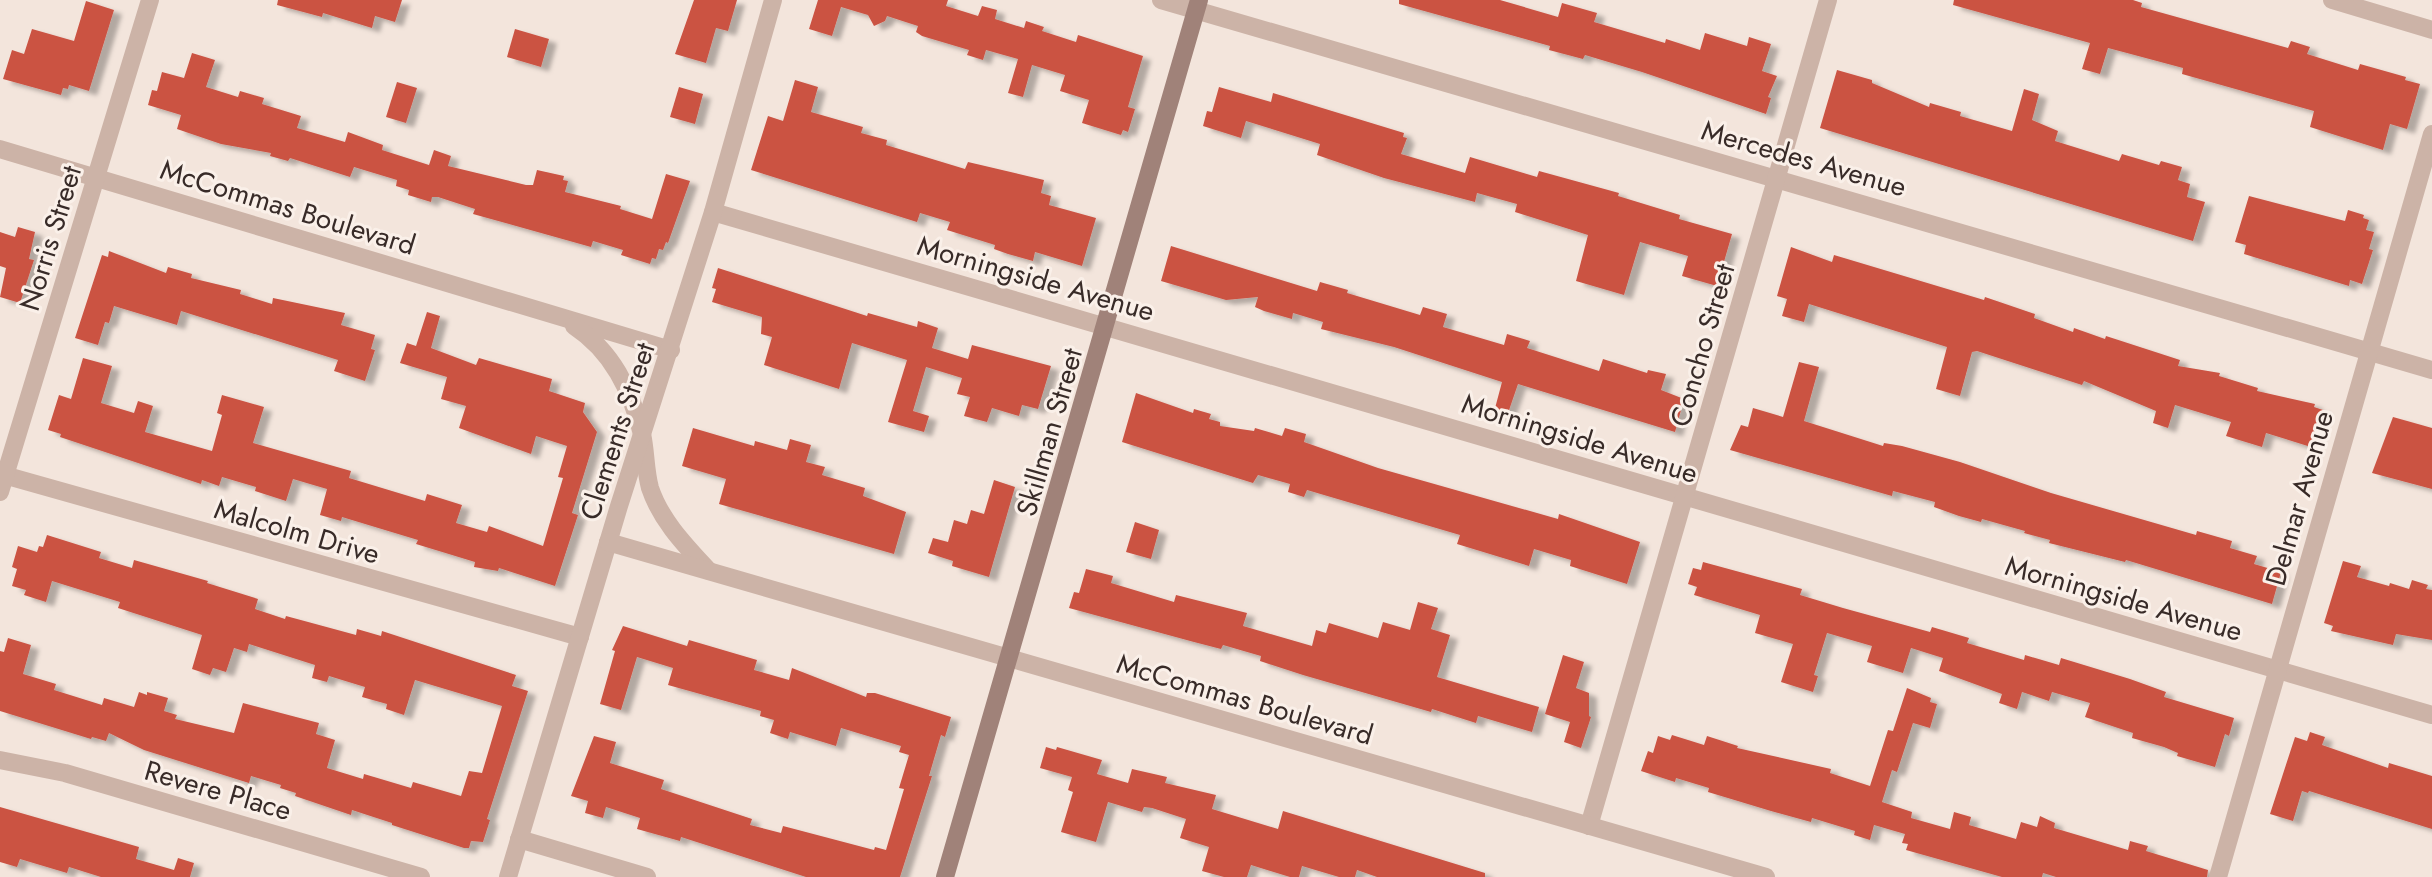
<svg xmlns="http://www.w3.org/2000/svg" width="2432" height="877" viewBox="0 0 2432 877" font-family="Jost,sans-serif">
  <defs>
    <filter id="shadow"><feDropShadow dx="8" dy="4.5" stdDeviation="2" flood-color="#0004"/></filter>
  </defs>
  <rect width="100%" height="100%" fill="#f3e5dc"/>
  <g fill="#cb5243" filter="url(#shadow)">
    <polygon points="278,0 402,0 395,22 375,16 372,28 323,13 322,17 277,5"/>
    <polygon points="694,0 737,0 728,31 716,28 706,63 675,54"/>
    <polygon points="818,0 948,0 946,6 978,16 982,6 997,10 995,19 1024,28 1026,21 1044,27 1042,31 1076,42 1078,35 1143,56 1128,107 1135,109 1128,132 1123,130 1121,135 1082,123 1089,100 1060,91 1065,75 1032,65 1023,97 1008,93 1018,59 986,50 983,60 967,55 969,50 922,36 916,32 918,26 887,16 885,21 874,26 868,15 841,7 832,36 809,29"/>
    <polygon points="1399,0 1500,0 1558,17 1562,3 1597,13 1594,22 1665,43 1666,39 1700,50 1705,33 1747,46 1749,37 1771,44 1762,71 1777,76 1768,97 1771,98 1766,114 1642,72 1585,55 1583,59 1549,50 1550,46 1399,4"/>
    <polygon points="1954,0 2133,0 2142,3 2141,7 2288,48 2291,41 2310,47 2307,54 2326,60 2358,70 2360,64 2406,77 2405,80 2420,84 2407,129 2390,124 2383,150 2310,127 2314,111 2182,74 2183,68 2127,53 2108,48 2100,74 2082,69 2090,43 1953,5"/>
    <polygon points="86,1 114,10 89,91 69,85 68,89 63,88 61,95 3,79 12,50 24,54 32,29 74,41"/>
    <polygon points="515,29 549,39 541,67 507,57"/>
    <polygon points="192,53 215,60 206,87 238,97 240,91 264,98 262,104 301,116 297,128 345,142 348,132 383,145 382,150 429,165 434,150 451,156 448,166 526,185 533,185 537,170 564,176 563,180 568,181 565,192 621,206 620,209 652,219 666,174 690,181 668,243 666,242 663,250 659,249 656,259 652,258 650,264 621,255 623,250 593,241 591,247 473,214 475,209 438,197 432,197 431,202 408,195 409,190 396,186 397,180 354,167 350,177 290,158 288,161 270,156 271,153 221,144 177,129 181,115 148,105 152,90 157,91 162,72 184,78"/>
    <polygon points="1837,70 1872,80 1872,83 1929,107 1930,103 1961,112 1960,116 2012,131 2024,89 2039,94 2032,120 2058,131 2055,141 2119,161 2122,154 2159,165 2161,161 2182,167 2178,180 2190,184 2187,197 2205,202 2193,241 1820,128"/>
    <polygon points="795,80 818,87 811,112 863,127 861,133 887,140 886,145 965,169 968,162 1044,180 1041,193 1051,196 1049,205 1096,218 1082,266 1035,252 1033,261 1008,254 994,249 995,245 947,230 950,222 920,213 917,222 751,170 768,116 783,121"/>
    <polygon points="397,82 417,88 406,123 386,117"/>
    <polygon points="679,87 703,94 695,124 670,117"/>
    <polygon points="1219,87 1271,102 1273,93 1404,133 1403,137 1407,138 1401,154 1465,173 1470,157 1537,177 1539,171 1619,193 1618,196 1680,215 1679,219 1732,234 1717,286 1682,276 1688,256 1640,242 1624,295 1576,281 1588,235 1515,212 1517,204 1477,193 1475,202 1384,178 1317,155 1320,144 1246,121 1241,138 1203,126 1207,111 1212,112"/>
    <polygon points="2249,196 2345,221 2348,210 2364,215 2363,218 2369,220 2366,230 2374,232 2369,249 2373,250 2362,284 2350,280 2349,286 2244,254 2246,245 2235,242"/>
    <polygon points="18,227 35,232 29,259 34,260 20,303 0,297 6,268 0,266 0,232 15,237"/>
    <polygon points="1171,246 1317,291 1320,282 1348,290 1347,293 1420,315 1423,307 1447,314 1443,327 1504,345 1507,334 1530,341 1527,348 1599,371 1603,359 1647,373 1648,370 1666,374 1661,390 1684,399 1675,432 1518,384 1507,416 1494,412 1502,382 1394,347 1321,329 1323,322 1293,313 1292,319 1264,311 1255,307 1258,297 1226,300 1161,281"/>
    <polygon points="1791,247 1832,262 1834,255 1984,300 1985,297 2035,314 2034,318 2073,332 2074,328 2105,339 2106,336 2180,360 2178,366 2220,373 2219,376 2258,388 2257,391 2315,404 2314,407 2323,410 2311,447 2266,433 2262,447 2226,436 2231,422 2175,405 2168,428 2153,423 2156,411 2084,381 2082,385 1977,351 1972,352 1960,396 1936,389 1947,347 1809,304 1804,322 1782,316 1787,299 1777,296"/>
    <polygon points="109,251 166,273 168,267 192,274 191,278 241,290 240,294 272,304 273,298 345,313 341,325 375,335 371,349 375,350 365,381 334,371 338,360 181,311 177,325 114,306 109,323 105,322 98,345 75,338 102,255 108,257"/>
    <polygon points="718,268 867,316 868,313 917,327 918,321 938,328 932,348 968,359 972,345 1051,366 1038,409 1022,405 1019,416 992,408 987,422 964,416 970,397 957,394 962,378 926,367 913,411 929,416 924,432 888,422 907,360 852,343 839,389 764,365 772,337 761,334 762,317 712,302 716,289 712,288"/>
    <polygon points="427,312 440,316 431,348 476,365 479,358 552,379 549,391 585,403 583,412 597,432 572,513 578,515 555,586 499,568 498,571 474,567 475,562 416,544 418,540 342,517 341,521 320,515 327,489 293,479 286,501 255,491 256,487 222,477 219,486 202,480 201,484 60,437 61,434 48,430 59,395 71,399 83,358 112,366 101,403 134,413 138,401 153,406 145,432 212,451 222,415 217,413 222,395 264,407 253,443 351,471 349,478 425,501 427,494 462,505 456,523 487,532 489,526 543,546 563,478 558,477 567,446 536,436 531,454 459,428 466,406 441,399 447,377 400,363 407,343 416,346"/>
    <polygon points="1799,362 1819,367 1804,421 1883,446 1884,443 1902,446 1960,462 2051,493 2196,535 2197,531 2232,541 2230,548 2257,556 2254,564 2281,572 2272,604 2126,560 2125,562 2049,543 2050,540 2024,533 2025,531 1982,519 1981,522 1959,516 1934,507 1935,502 1893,491 1892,496 1730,450 1741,425 1748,427 1753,408 1783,417"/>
    <polygon points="1136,393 1193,413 1194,409 1211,414 1209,419 1220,422 1220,426 1254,431 1255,428 1282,436 1285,428 1306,434 1304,442 1378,468 1558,519 1559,514 1640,542 1627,584 1570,566 1571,560 1534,549 1529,566 1457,544 1460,535 1307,490 1304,497 1288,492 1290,484 1258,475 1253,483 1122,442"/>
    <polygon points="2393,417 2432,428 2432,489 2372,473"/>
    <polygon points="693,428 754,446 755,441 787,450 790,439 811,445 806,462 825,467 822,475 865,488 863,496 906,512 894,554 719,504 726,479 682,466"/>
    <polygon points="994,480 1015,487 989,577 952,566 953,561 928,553 933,538 948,542 954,520 967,524 971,510 984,514"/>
    <polygon points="1135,522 1159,530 1151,559 1126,552"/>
    <polygon points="47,535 101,552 99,558 132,568 134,560 208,581 207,583 258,599 255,609 285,619 286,616 356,635 357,629 381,636 382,631 516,675 512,686 528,691 487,819 490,820 483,842 471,841 469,848 464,848 392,825 392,823 352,810 351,815 295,796 296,793 280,788 281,785 251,776 249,783 144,750 109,733 106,741 92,737 91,739 0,711 0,651 4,652 8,638 31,645 23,674 56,684 54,690 102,705 104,698 134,707 139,692 147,695 147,692 168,698 164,711 177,715 175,719 234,733 243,703 296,717 319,723 316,734 335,740 327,768 363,779 364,774 411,788 413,782 461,796 469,771 482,773 502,706 415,680 404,715 386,709 387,704 362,697 365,687 329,676 327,682 312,678 315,665 249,644 247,652 234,648 226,672 213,668 210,675 192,669 202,635 118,608 120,602 52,581 46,602 24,595 26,590 12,586 17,569 12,567 18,546 37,552 39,546 43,547"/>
    <polygon points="2343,561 2361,566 2357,577 2389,586 2390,583 2409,589 2412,580 2428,585 2426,589 2432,590 2432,640 2396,634 2393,645 2331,631 2333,626 2324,623"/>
    <polygon points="1703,562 1802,589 1800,595 1843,608 1930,632 1932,627 1969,638 1967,643 2024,660 2025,655 2059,665 2061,658 2130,679 2166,692 2164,697 2234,718 2229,736 2225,734 2215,767 2177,756 2178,753 2164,747 2132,738 2133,733 2085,717 2090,703 2052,692 2049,701 2022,692 2017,709 1999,703 2002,694 1939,671 1943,658 1911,648 1903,673 1867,662 1872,646 1827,633 1814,675 1818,676 1813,692 1781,682 1793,644 1755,633 1760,615 1694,595 1697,587 1688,584 1693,568 1701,570"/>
    <polygon points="1086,569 1113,576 1111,583 1174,602 1176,595 1247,613 1243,626 1312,646 1316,630 1326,633 1329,623 1378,638 1383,622 1410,630 1418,602 1438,608 1431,629 1450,635 1437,677 1539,707 1532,732 1478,716 1476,723 1432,709 1431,712 1303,675 1260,661 1261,656 1223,645 1221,649 1194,642 1069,608 1074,592 1079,593"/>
    <polygon points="623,626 687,646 689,640 757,660 754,670 789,680 792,668 866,697 867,693 875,693 951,717 945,737 941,735 929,776 932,776 900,877 806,877 681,837 680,841 637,829 640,818 606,807 603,818 585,813 588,801 571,796 594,736 616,742 610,763 664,780 661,789 752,819 750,825 781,833 783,826 874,850 875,847 886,850 904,789 899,788 909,755 899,752 901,746 841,728 836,746 790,732 788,739 770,733 774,720 760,716 761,711 668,685 673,668 637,657 621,710 600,704 615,651 612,650"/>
    <polygon points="1563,655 1584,662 1576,688 1589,693 1589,716 1591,717 1581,748 1564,742 1570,722 1545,714"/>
    <polygon points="1907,688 1931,698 1930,702 1937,704 1930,728 1913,723 1897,772 1892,770 1882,802 1912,812 1911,818 1950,829 1954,812 1971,817 1969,825 2016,839 2021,822 2037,827 2040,816 2055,823 2054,828 2128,850 2130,841 2148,846 2146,851 2208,870 2207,877 2056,877 2043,873 2042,877 2002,877 1906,850 1908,844 1902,843 1905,834 1874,825 1870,840 1854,835 1855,831 1812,818 1811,822 1771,811 1708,792 1709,788 1676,778 1675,782 1641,771 1648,751 1653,753 1658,736 1670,740 1672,735 1704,745 1707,736 1738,746 1737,748 1831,769 1830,773 1870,786 1888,730 1893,731"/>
    <polygon points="2310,732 2325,737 2322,745 2388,768 2389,763 2432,776 2432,829 2309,791 2308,793 2302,791 2293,821 2270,814 2295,737 2307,741"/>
    <polygon points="1046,747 1056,750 1057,747 1102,760 1097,774 1128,783 1132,769 1167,777 1165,783 1216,795 1212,809 1278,829 1283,811 1485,873 1485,877 1377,877 1357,870 1355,877 1339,877 1302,866 1299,877 1290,877 1251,865 1247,877 1224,877 1202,871 1209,847 1180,838 1186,819 1152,808 1144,807 1142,812 1108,802 1096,842 1061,832 1073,792 1068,790 1072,777 1040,768"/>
    <polygon points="0,807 139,847 136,859 174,870 178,858 194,863 190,877 101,877 69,867 67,873 20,859 17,867 0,862"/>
  </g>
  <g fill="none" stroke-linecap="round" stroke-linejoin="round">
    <g stroke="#ccb3a7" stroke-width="18">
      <polyline points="1161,0 2432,370"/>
      <polyline points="2332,0 2432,30"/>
      <polyline points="0,149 671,350"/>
      <polyline points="713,212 2432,715"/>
      <path d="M574,326C612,351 631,390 642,434C646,451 645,470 650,488C661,521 686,546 709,571"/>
      <polyline points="0,474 580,637"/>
      <polyline points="0,492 150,0"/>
      <polyline points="0,760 65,773 421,877"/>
      <polyline points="1589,826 1828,0"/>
      <polyline points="519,839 647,877"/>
      <polyline points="508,877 619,506 713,212 773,0"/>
      <polyline points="2218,877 2432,134"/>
    </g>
    <polyline stroke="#ccb3a7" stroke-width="18" points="608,542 1766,877"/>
    <polyline stroke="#a08279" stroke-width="18" points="945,877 1199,0"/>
  </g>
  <g text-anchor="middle" stroke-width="6" stroke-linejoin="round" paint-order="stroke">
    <g font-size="28" fill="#382b28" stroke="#faf0e9">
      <text transform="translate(1804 158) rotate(16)" y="10">Mercedes Avenue</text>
      <text transform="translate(288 207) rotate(17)" y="10">McCommas Boulevard</text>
      <text transform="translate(50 238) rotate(-73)" y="10">Norris Street</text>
      <text transform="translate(1036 278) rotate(16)" y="10">Morningside Avenue</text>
      <text transform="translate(1702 345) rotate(-74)" y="10">Concho Street</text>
      <text transform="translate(617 431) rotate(-72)" y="10">Clements Street</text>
      <text transform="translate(1049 432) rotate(-74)" y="10">Skillman Street</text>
      <text transform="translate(1580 438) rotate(17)" y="10">Morningside Avenue</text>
      <text transform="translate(2299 498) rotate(-74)" y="10">Delmar Avenue</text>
      <text transform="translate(297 531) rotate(16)" y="10">Malcolm Drive</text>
      <text transform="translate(2124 598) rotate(16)" y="10">Morningside Avenue</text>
      <text transform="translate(1245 699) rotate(16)" y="10">McCommas Boulevard</text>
      <text transform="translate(218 790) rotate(16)" y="10">Revere Place</text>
    </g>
  </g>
</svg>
